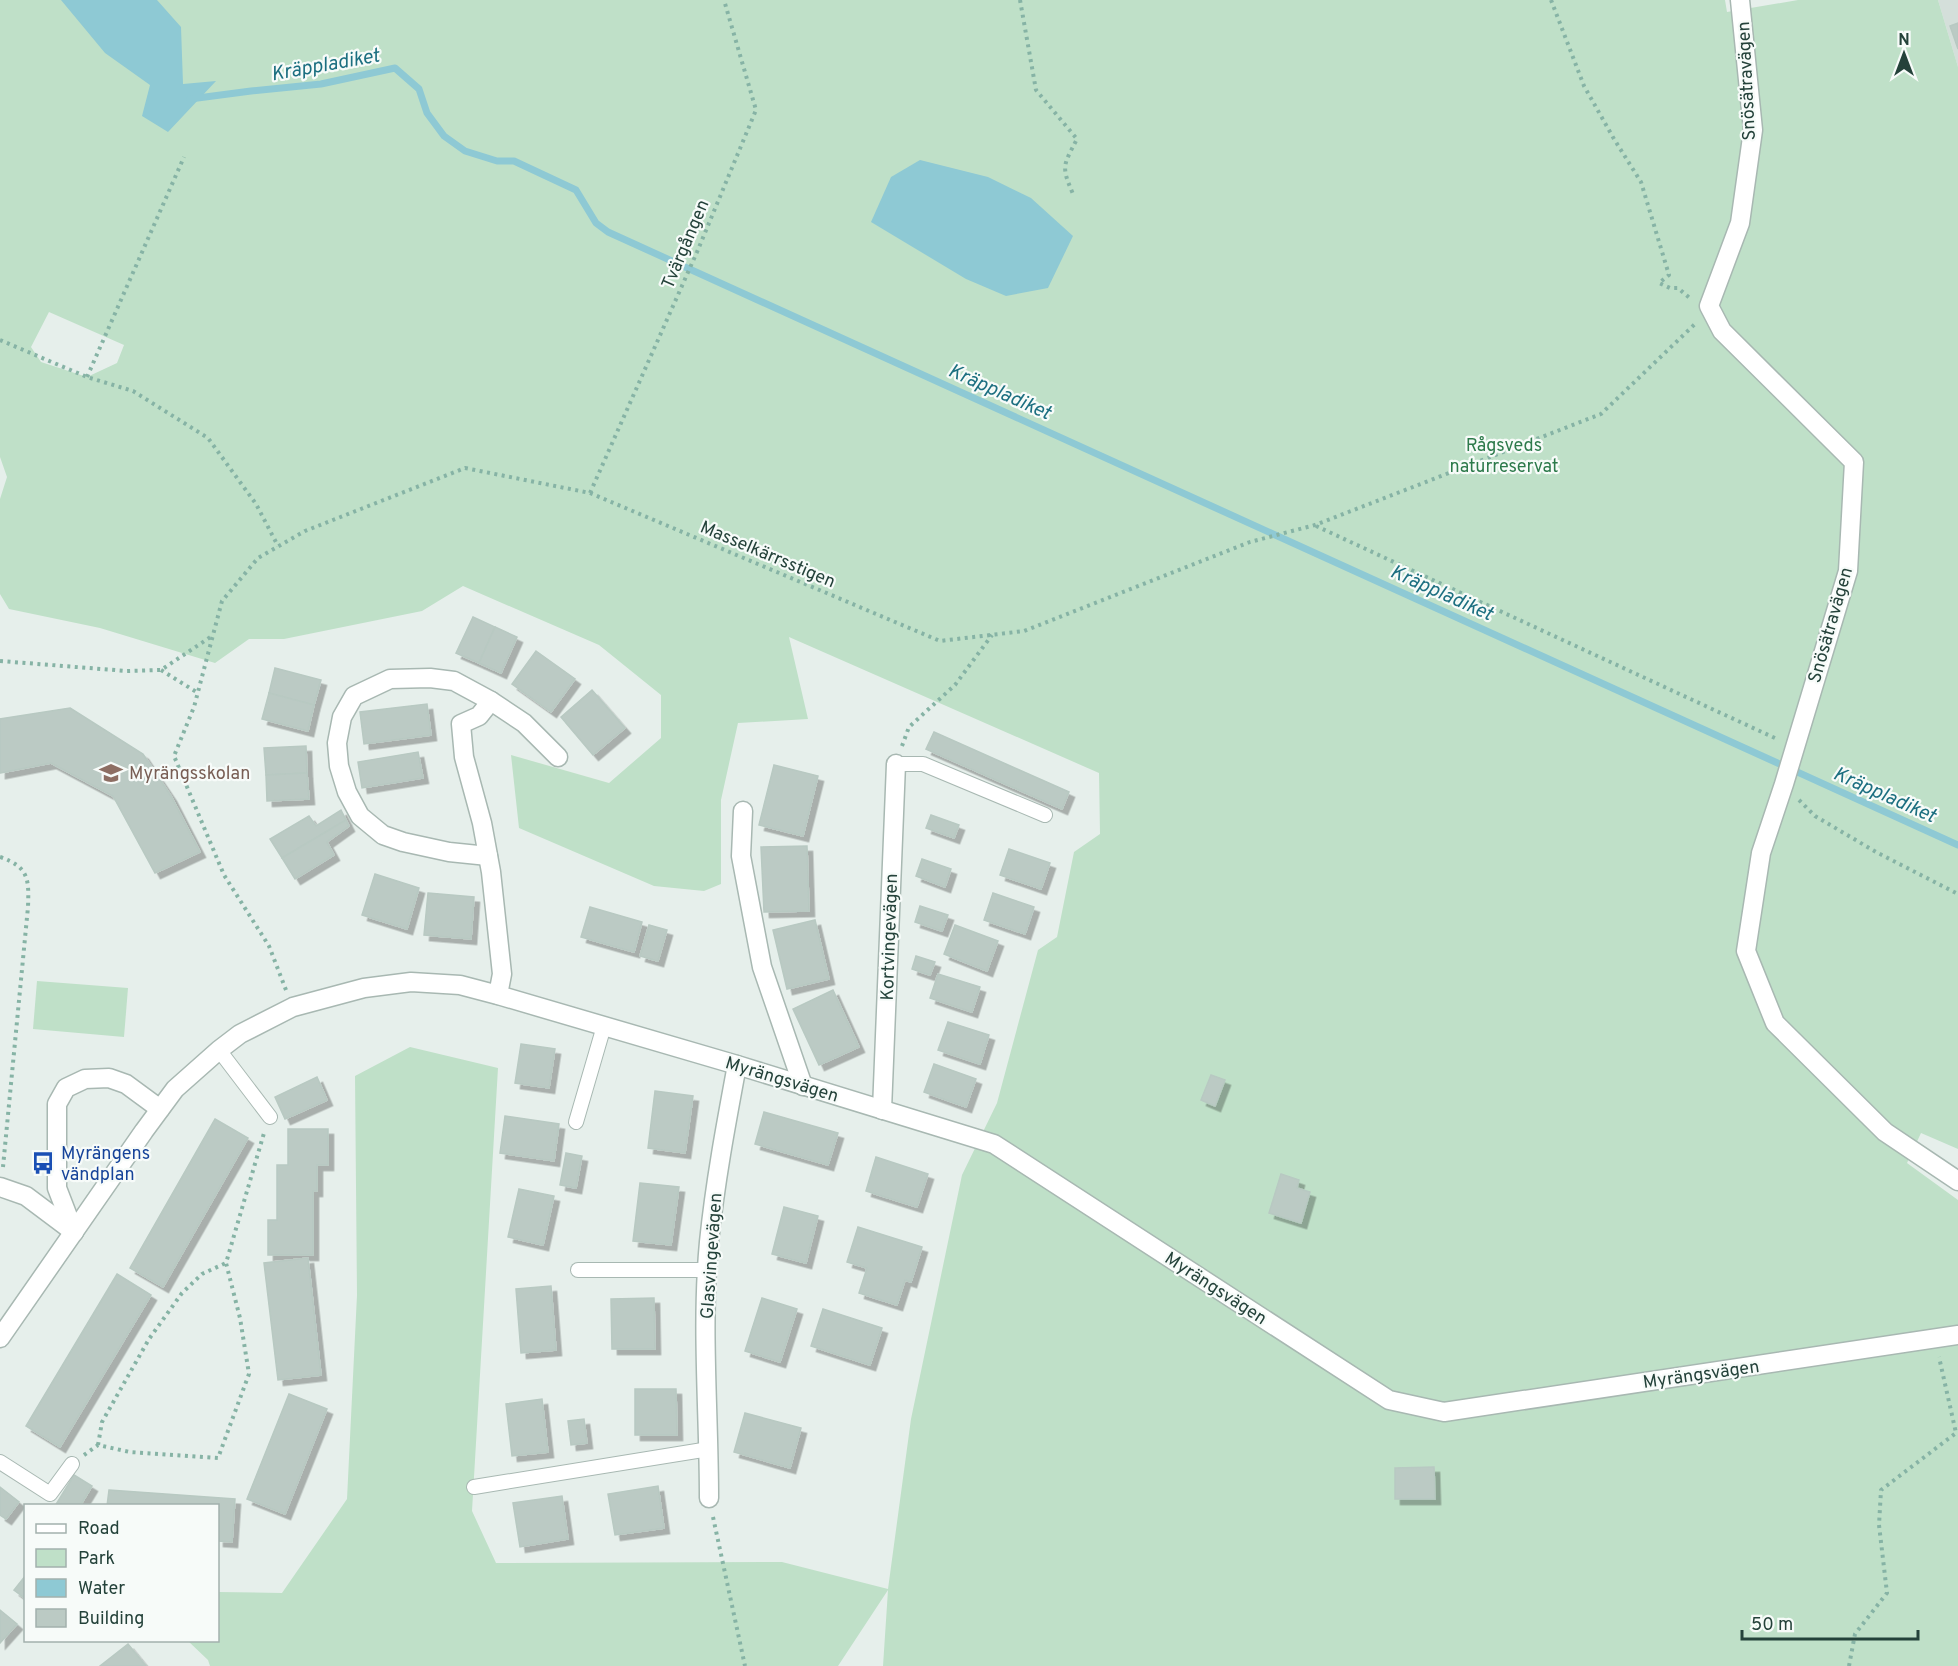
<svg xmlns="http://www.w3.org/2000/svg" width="1958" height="1666" viewBox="0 0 1958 1666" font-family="Overpass,sans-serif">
  <defs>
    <filter id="shadow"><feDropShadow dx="5.5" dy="5.5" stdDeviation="0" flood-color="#0004"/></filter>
  </defs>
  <rect width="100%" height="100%" fill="#e6efeb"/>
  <polygon fill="#d4dfda" points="1938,0 1958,0 1958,67"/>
  <g fill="#bfe0c8" fill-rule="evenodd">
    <path d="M0,0H1725L1727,12L1798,0H1938L1958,67V1149L1921,1133L1907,1163L1958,1200V1666H883L888,1590L838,1666H210L208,1660L188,1641L218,1640V1592L282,1593L347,1499L357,1295L355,1076L410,1047L498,1068L472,1511L496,1563L782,1562L888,1589L911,1419L962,1175L997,1103L1038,950L1057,937L1074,852L1100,834L1099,773L789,637L808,719L738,723L721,800V884L704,891L654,886L519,828L511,755L609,783L661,738V695L599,645L463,586L422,611L284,639H249L215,663L100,628L9,609L0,594V499L7,477L0,457ZM49,312L124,345L117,363L87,377L41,362L31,347Z"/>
    <polygon points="37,981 128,988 124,1037 33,1029"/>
  </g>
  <g fill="#8ec9d4">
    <polygon points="61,0 157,0 181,27 183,84 216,81 168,132 142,116 150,85 105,53"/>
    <polygon points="920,160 988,177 1031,198 1073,236 1048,288 1006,296 966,279 871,222 891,177"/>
  </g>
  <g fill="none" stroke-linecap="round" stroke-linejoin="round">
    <polyline stroke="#8ec9d4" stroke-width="7" points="190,99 251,91 321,84 395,68 419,89 427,113 444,136 465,151 497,161 514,161 576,190 596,223 608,232 1958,845"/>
  </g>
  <g fill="#bbcac4" stroke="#b8c9c2" stroke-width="1.5" filter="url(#shadow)">
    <polygon points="1958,23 1958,49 1950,26"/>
    <polygon points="473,617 495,627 479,663 456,653"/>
    <polygon points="495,627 517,637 501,673 479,663"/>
    <polygon points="536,651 575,679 551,712 512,684"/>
    <polygon points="275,668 321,680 314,705 269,693"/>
    <polygon points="592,690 625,728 593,755 561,717"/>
    <polygon points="269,693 314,705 308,731 262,719"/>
    <polygon points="427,704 431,735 364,744 360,712"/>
    <polygon points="70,708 143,754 171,796 200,852 155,873 113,796 51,763 0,773 0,719"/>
    <polygon points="934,732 1069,792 1062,809 926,749"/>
    <polygon points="306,746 307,773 266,775 264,748"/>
    <polygon points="418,752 423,778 362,788 358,762"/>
    <polygon points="774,765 818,776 803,836 759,825"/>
    <polygon points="307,773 309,799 267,801 266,775"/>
    <polygon points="341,810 346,820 282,858 270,839 309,816 316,826"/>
    <polygon points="931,815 959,825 954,838 926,828"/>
    <polygon points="346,820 349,826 327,842 334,855 295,879 282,858"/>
    <polygon points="807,846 809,911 764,912 761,847"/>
    <polygon points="1009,849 1050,863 1041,889 1000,875"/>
    <polygon points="922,859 951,869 945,887 916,876"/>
    <polygon points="375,874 419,888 407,929 362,915"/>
    <polygon points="428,893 474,897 471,939 424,935"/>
    <polygon points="993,893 1034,907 1025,934 984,920"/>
    <polygon points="920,906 948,915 942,931 915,922"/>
    <polygon points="590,907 642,922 634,952 581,937"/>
    <polygon points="815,920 829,979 787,989 773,930"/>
    <polygon points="649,925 667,930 658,961 640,956"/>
    <polygon points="955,925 998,941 987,971 944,954"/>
    <polygon points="916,956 935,962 930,975 912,969"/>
    <polygon points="938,974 980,987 972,1012 930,998"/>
    <polygon points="833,990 859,1047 819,1065 793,1009"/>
    <polygon points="948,1022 989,1035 980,1064 938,1050"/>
    <polygon points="521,1044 555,1049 549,1088 515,1083"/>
    <polygon points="934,1064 976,1079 966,1107 924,1092"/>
    <polygon points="1211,1075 1225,1080 1215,1106 1201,1100"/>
    <polygon points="317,1077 327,1100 285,1119 275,1097"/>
    <polygon points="655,1091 693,1096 685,1153 648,1148"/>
    <polygon points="764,1112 838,1133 828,1165 755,1144"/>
    <polygon points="505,1116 559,1124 554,1161 500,1153"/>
    <polygon points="215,1119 248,1138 163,1287 130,1268"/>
    <polygon points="288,1129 328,1129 328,1165 317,1165 317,1191 313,1191 313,1255 268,1255 268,1220 277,1220 277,1165 288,1165"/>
    <polygon points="566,1153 582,1156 576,1188 560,1185"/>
    <polygon points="876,1157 928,1174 917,1207 866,1191"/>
    <polygon points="1281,1174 1299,1180 1297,1188 1310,1192 1301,1223 1269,1213"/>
    <polygon points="640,1183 679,1187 671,1245 633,1241"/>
    <polygon points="519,1189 554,1196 543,1245 508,1237"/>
    <polygon points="784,1207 818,1216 806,1263 772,1254"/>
    <polygon points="858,1227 922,1247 911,1282 905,1280 897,1305 859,1293 867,1268 847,1262"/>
    <polygon points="308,1258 321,1375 278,1380 264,1263"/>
    <polygon points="117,1274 151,1295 60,1447 26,1426"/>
    <polygon points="551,1286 556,1350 521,1353 516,1289"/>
    <polygon points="654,1298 655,1349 612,1349 611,1299"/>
    <polygon points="762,1298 797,1309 780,1362 745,1351"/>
    <polygon points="823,1309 882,1328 870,1365 811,1346"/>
    <polygon points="635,1389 676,1389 677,1435 635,1435"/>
    <polygon points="289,1394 327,1409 285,1514 247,1499"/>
    <polygon points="542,1399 548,1452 512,1456 506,1404"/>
    <polygon points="745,1413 801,1428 790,1468 734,1452"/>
    <polygon points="584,1419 587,1443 571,1445 568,1421"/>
    <polygon points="1434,1467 1435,1499 1395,1499 1395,1468"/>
    <polygon points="74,1475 92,1486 80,1506 55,1506"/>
    <polygon points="658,1486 664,1528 615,1535 608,1494"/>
    <polygon points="0,1487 19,1502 6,1519 0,1515"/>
    <polygon points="109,1490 235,1499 232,1542 218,1541 218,1506 107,1506"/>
    <polygon points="562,1496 568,1539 520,1547 513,1503"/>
    <polygon points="26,1575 26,1599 14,1590"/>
    <polygon points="0,1610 17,1624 0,1643"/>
    <polygon points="128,1644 146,1666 100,1666"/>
  </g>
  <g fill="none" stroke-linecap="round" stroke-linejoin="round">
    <g stroke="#a8b8b2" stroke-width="16">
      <g id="lane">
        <polyline points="896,764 923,764 1045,815"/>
        <polyline points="219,1050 270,1117"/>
        <polyline points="576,1122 604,1026"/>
        <polyline points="578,1270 707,1270"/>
        <polyline points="0,1462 50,1494 72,1464"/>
        <polyline points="474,1487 709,1449"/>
      </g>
    </g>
    <g stroke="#a8b8b2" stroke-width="21">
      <g id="street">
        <polyline points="1740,0 1753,130 1740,223 1709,306 1722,331 1854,462 1848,571 1784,784 1761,853 1746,951 1775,1023 1885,1132 1958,1181"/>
        <polyline points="491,701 479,716 461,724 464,757 482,823 491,872 502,974 498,995"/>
        <polyline points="743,811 741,856 762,967 803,1086"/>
        <polyline points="488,856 449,852 403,842 383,835 360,816 347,792 339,766 337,743 342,717 354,696 390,679 430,678 454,681 491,701 524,723 558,757"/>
        <polyline points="882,1110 896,764"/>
        <polyline points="0,1187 26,1196 74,1232"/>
        <polyline points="74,1232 57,1188 57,1104 66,1088 85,1079 109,1078 126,1084 160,1109"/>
        <polyline points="0,1338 144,1131 175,1089 219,1050 240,1034 293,1007 364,988 411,982 460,985 498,995 737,1065 994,1144 1389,1400 1444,1412 1958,1335"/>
        <path d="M709,1498C709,1413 701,1327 709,1242C715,1183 726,1124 737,1065"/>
      </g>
    </g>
    <g stroke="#86b3a5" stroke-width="4" stroke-dasharray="3 4.5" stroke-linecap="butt">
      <path d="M1020,0L1036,90L1077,139C1063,166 1061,166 1073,194"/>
      <polyline points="1551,0 1584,86 1614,139 1641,182 1669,275 1659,283 1670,288 1678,288 1692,300"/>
      <polyline points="0,340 87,377 133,391 208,438 256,504 278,546"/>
      <polyline points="87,377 184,157"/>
      <polyline points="590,493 697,252 756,110 724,0"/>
      <polyline points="1316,526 1777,739"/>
      <polyline points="0,661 127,671 161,670 212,636"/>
      <polyline points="161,670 198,693"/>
      <polyline points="902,746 909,727 955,685 992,635"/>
      <polyline points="1799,800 1815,816 1876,852 1958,894"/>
      <path d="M0,857C29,867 29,879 28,907L3,1167"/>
      <polyline points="286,990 269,946 224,875 174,756 194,707 222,601 258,558 305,531 465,468 590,493 940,641 1024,631 1250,542 1315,525 1601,414 1695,324"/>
      <polyline points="98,1445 102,1422 149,1339 182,1293 202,1274 226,1263"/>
      <polyline points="84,1455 98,1445 130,1452 218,1458 249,1374 240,1318 226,1263 264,1133"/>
      <polyline points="713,1517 745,1666"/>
      <polyline points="1849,1666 1855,1634 1887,1593 1879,1525 1881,1490 1956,1433 1939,1357"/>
    </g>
    <use href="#lane" stroke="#fff" stroke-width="14"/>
    <use href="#street" stroke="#fff" stroke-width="18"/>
  </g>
  <defs>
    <g id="school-bare" transform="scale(1.8)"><path d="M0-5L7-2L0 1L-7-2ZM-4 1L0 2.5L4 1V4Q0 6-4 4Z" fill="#8d6e63" stroke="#f7fbf9" stroke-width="2.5" paint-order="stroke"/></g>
    <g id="bus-bare" transform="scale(1.8)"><path d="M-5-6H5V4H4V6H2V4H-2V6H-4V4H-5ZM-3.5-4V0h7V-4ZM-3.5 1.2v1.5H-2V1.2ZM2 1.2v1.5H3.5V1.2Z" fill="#1a4fb4" stroke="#f7fbf9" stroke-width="2.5" paint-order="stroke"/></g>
  </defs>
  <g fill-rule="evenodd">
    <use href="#school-bare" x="111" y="773"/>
    <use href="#bus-bare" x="43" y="1163"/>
  </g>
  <g text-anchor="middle" stroke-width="4.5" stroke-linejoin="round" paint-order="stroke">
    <g font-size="18" fill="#24423a" stroke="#f7fbf9">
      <text transform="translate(1746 81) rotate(-93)" y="6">Snösätravägen</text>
      <text transform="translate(685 244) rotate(-67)" y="6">Tvärgången</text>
      <text transform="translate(768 554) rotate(23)" y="6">Masselkärrsstigen</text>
      <text transform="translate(1830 625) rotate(-74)" y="6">Snösätravägen</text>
      <text transform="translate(889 937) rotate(-88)" y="6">Kortvingevägen</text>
      <text transform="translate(782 1079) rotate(17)" y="6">Myrängsvägen</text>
      <text transform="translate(711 1256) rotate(-86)" y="6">Glasvingevägen</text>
      <text transform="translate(1216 1288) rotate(33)" y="6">Myrängsvägen</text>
      <text transform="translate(1701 1374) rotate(-8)" y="6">Myrängsvägen</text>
    </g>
    <g font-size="18" fill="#2d7a4b" stroke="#f7fbf9">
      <text x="1504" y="451">Rågsveds<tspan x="1504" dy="21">naturreservat</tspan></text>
    </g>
    <g font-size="18" fill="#785e54" stroke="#f7fbf9" text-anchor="start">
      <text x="129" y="779">Myrängsskolan</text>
    </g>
    <g font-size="18" fill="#164399" stroke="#f7fbf9" text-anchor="start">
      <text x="61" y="1159">Myrängens<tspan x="61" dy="21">vändplan</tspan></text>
    </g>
    <g font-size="20" font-style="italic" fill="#1c6f80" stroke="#f7fbf9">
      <text transform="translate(325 64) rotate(-10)" y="7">Kräppladiket</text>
      <text transform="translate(1000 391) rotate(24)" y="7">Kräppladiket</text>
      <text transform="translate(1442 592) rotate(24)" y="7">Kräppladiket</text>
      <text transform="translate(1885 794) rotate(24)" y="7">Kräppladiket</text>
    </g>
  </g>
  <rect x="24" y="1504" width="195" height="138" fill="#f7fbf9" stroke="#a3b1ad" stroke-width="1.5"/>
  <rect x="36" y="1524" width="30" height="9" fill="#ffffff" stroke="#a3b1ad" stroke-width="1.5"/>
  <text x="78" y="1534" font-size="18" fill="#24423a">Road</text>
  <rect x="36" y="1549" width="30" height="18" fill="#bfe0c8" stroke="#a3b1ad" stroke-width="1.5"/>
  <text x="78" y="1564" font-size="18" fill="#24423a">Park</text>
  <rect x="36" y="1579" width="30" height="18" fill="#8ec9d4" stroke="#a3b1ad" stroke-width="1.5"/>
  <text x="78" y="1594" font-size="18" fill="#24423a">Water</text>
  <rect x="36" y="1609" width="30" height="18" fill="#bbcac4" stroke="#a3b1ad" stroke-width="1.5"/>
  <text x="78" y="1624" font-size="18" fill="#24423a">Building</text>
  <g transform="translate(1904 54)" stroke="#f7fbf9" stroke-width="4.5" paint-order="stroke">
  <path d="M0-4.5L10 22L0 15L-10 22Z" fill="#24423a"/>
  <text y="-9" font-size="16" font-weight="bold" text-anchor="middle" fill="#24423a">N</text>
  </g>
  <path d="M1742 1630v9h176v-9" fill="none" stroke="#24423a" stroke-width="3"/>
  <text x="1751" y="1630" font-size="18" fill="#24423a" stroke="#f7fbf9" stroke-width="4.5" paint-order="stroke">50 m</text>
</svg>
